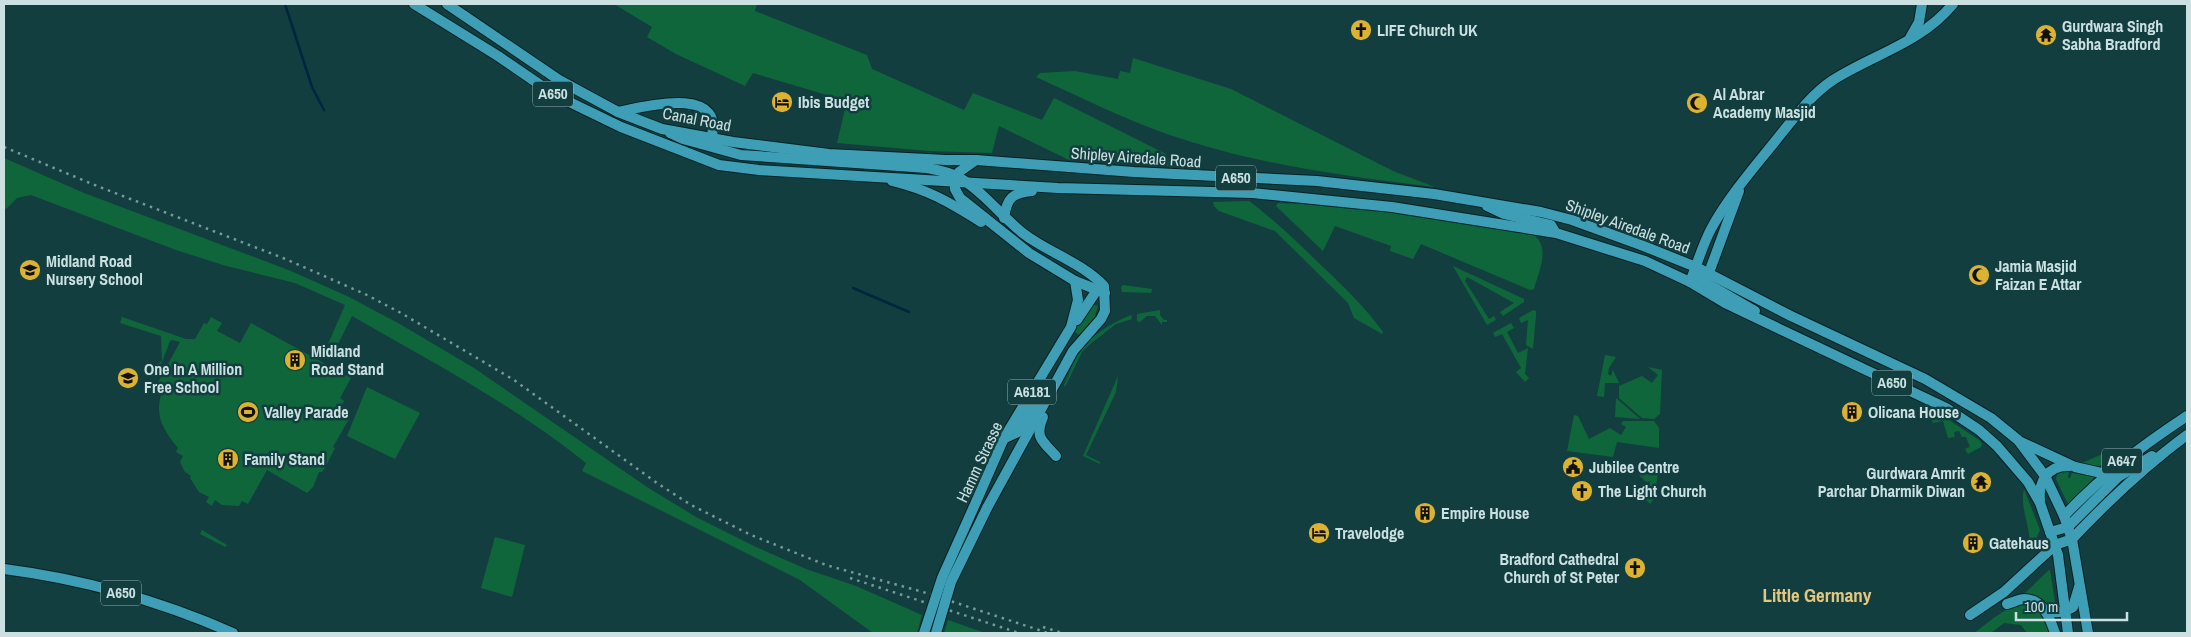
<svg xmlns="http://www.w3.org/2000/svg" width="2191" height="637" viewBox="0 0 2191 637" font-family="'Archivo Narrow',sans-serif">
  <rect width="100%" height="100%" fill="#133e40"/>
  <g fill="#10663b">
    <polygon points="614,4 757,4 755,11 867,55 872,69 964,110 973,93 1042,120 1054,98 1166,154 1171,166 1069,160 999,126 992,153 929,151 837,143 847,101 753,73 745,86 676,54 647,37 652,27"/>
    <path d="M1133,58L1231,89L1393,171L1435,187C1343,176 1252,164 1164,133C1120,117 1078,96 1036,77L1040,73L1075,71L1118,79L1120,71L1130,73Z"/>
    <path d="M4,158L84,193L291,271L349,297L398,323L474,368L647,487L696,517L756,547L806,569L856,586L922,615L917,633H873L800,580L582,471L586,463C514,405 432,362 352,316L336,348L328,344L345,305L295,283L223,265L176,250L31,195L17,198L6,209L4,208Z"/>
    <path d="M1249,201C1276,221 1299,244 1323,267C1345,288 1366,308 1383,332L1382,334L1354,318L1348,303L1275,231L1219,211L1214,206L1213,202Z"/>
    <path d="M1278,203L1348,206L1531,233C1552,246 1539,270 1534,289L1530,290L1421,244L1413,259L1390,251L1391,246L1335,226L1323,251L1276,206Z"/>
    <polygon points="1453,266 1524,299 1524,302 1503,316 1500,312 1514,303 1467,277 1465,281 1489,319 1494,316 1496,320 1487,325"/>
    <polygon points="1123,285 1152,289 1151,293 1122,292 1121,287"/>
    <polygon points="1090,304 1098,306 1094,319 1079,335 1074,331"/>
    <polygon points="1160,310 1160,315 1164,320 1167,320 1167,322 1162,322 1162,325 1155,316 1147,316 1140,322 1137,321 1137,314"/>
    <polygon points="1533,310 1536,311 1536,315 1533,349 1526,345 1528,320 1521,323 1519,318"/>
    <path d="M1131,315L1132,319L1116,324L1089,345L1082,352L1065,387L1064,385C1069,375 1073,362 1079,353C1090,336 1113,322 1131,315Z"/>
    <path d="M122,317L186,339H195L204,323L207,324L211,317L222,323L217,331L240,343L251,323L351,378L340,398L344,401L338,413L349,419L333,447L335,448L326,466H323L325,468L322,472H319L313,487L307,493L267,470L248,504L242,501L239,506L222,505L215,500L212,506L206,502L209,497L199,492L190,478L191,476L185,472L180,462L183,456L176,452L178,448C163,430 154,415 162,392L155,388L180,342L172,340L170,341L159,370L151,368L162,361L161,336L120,323Z"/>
    <polygon points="1511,323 1514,328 1507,332 1518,353 1528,348 1525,374 1529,378 1525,382 1516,372 1521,368 1502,334 1495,337 1493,333"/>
    <polygon points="1605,355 1616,357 1609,368 1608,374 1611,376 1613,370 1619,383 1605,383 1604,397 1597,396"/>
    <polygon points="1648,367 1662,370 1660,414 1654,419 1642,418 1619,398 1619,386 1642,376 1652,383 1658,375"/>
    <polygon points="1118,376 1116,392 1086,455 1100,462 1100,464 1083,456"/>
    <polygon points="367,387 420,413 395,459 347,436"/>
    <polygon points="1616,398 1640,419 1615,417"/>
    <polygon points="1940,414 1979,440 1982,444 1981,447 1968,454 1965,449 1970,447 1966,437 1962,437 1959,431 1954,432 1955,437 1948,438 1943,421 1933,423 1930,416"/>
    <polygon points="1574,415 1578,416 1589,439 1610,428 1621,435 1626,427 1621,424 1623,421 1654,421 1659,428 1659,448 1617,442 1613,457 1567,451"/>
    <path d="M2114,449L2116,456C2104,466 2097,469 2082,463Z"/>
    <polygon points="1646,467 1659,467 1654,499 1650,504 1644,498 1648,494 1650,482 1652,481 1646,482 1639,475"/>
    <polygon points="2069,470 2068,478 2070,478 2072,473 2095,477 2068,504 2056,479 2058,471"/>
    <path d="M2024,489L2040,530L2035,541L2029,547C2032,528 2019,508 2024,489Z"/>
    <polygon points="202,530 227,545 225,547 200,534"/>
    <polygon points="495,537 525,545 512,597 481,588"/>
    <polygon points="2049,570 2050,570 2056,608 2045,605 2045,601 2035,596 2024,594"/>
    <path d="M2027,604C2042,609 2045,619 2050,633H2027L2021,625L2004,623L1991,633H1974C1991,621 2006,605 2027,604Z"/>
    <polygon points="948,620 985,633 986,633 944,633"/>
  </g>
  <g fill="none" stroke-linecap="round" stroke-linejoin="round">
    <g stroke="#00253e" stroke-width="2.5">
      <polyline points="285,4 312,87 324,110"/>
      <polyline points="853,288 909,312"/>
    </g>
    <g stroke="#032325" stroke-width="12">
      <g id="major">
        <polyline points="414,4 498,56 555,95 621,127 719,165 759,170 1058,188 1252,193 1392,207 1556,233 1645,261 1690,282 1725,303 1946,408 1979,430 1997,446 2028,482 2040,503 2058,555 2068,633"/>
        <polyline points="447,4 559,80 618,112 662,129 733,142 829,154 946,160 976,160 1134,172 1317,181 1434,194 1541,212 1572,220 1641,245 1696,267 1791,316 1925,379 1991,418 2018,440 2045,476 2064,516 2072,539 2088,633"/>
        <polyline points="1910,38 1919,22 1922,4"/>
        <path d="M618,112C645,106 730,84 710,142"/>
        <path d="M670,133L683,139L741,155L927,168C938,170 950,172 960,178C984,192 1002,217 1024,234C1049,253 1081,262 1104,286L1105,311L1101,319L1073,351L987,508"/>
        <polyline points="955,180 955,189 960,198 1029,253 1075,281 1105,293"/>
        <polyline points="955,180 959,172 976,160"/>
        <path d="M892,181C929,190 949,202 981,222"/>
        <polyline points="1487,206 1504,214 1551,225 1554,230"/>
        <path d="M1004,218C1007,197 1013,193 1032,191"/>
        <polyline points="1696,267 1697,273 1703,281 1755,311"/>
        <polyline points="1707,278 1739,191"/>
        <path d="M1690,282C1697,265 1702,246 1711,229C1728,198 1751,171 1773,144C1791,122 1809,96 1833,80C1874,54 1921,43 1953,4"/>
        <polyline points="1077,320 1097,290 1102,286"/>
        <path d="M1043,417C1034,438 1043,441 1056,456"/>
        <polyline points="1005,438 1018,432 1037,402 1047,393"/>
        <polyline points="2021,442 2075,467 2106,474"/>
        <path d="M2040,501C2038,482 2048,465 2069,466"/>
        <polyline points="976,502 1004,438 1071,327 1078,300 1075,281"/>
        <path d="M2064,516C2103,475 2140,447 2187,416"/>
        <polyline points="2050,532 2068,527 2118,477 2152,456"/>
        <path d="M2072,539C2108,501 2145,466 2187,435"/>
        <path d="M4,569C83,579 160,601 233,633"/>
        <path d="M2007,604C2012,603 2019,599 2024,599C2043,599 2050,618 2055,633"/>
        <path d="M2044,609C2055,614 2062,613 2073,607L2079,587"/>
        <polyline points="1970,615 2004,592 2055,545 2072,539"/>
      </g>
    </g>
    <use href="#major" stroke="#3d9eb5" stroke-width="10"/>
    <g stroke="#799899" stroke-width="2.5" stroke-dasharray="2.5 5" stroke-linecap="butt">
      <polyline points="4,147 97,186 283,258 365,294 401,313 514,380 657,483 691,505 751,535 826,565 923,592 1048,633"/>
      <polyline points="850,578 1019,633"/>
      <polyline points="1043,627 1062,633"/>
    </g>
    <g stroke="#032325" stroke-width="12" stroke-linecap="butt">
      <g id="major-bridge">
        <polyline points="924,633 942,578 976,502"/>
        <polyline points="936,633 951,582 987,508"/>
      </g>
    </g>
    <use href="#major-bridge" stroke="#3d9eb5" stroke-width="10"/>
  </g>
  <defs>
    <g id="church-disc" transform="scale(1.125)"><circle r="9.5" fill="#dcb233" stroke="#133e40"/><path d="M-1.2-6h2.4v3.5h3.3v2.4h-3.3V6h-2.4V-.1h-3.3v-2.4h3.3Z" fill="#111"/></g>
    <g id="temple-disc" transform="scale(1.125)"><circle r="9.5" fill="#dcb233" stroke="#133e40"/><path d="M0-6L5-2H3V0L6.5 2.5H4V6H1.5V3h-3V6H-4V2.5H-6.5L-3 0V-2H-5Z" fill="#111"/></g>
    <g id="hotel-disc" transform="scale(1.125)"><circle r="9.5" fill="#dcb233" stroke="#133e40"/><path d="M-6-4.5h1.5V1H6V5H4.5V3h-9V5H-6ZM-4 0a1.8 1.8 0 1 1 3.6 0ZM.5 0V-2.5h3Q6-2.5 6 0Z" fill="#111"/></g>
    <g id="mosque-disc" transform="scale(1.125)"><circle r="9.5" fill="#dcb233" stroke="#133e40"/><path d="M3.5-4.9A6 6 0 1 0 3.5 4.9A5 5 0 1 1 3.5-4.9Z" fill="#111"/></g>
    <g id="school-disc" transform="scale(1.125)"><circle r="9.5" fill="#dcb233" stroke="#133e40"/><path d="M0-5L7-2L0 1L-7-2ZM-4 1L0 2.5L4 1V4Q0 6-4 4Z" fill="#111"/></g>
    <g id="building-disc" transform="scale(1.125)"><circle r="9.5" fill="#dcb233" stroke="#133e40"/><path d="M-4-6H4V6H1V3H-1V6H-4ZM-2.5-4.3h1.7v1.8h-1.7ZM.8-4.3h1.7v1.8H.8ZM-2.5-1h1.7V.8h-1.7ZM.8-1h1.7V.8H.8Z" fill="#111"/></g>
    <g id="stadium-disc" transform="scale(1.125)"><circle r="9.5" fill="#dcb233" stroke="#133e40"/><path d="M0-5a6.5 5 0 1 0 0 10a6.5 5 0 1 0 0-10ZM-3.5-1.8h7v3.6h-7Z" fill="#111"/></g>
    <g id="civic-disc" transform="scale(1.125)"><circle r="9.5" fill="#dcb233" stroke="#133e40"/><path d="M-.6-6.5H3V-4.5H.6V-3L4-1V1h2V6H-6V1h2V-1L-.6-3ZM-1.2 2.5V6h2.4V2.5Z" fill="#111"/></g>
  </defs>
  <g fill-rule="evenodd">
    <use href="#church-disc" x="1361" y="30"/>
    <use href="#temple-disc" x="2046" y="35"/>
    <use href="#hotel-disc" x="782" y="102"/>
    <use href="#mosque-disc" x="1697" y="103"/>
    <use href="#school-disc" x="30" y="270"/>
    <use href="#mosque-disc" x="1979" y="275"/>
    <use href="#building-disc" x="295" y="360"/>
    <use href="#school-disc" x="128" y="378"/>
    <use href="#stadium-disc" x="248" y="412"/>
    <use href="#building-disc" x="1852" y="412"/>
    <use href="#building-disc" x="228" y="459"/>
    <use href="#civic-disc" x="1573" y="467"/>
    <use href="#temple-disc" x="1981" y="482"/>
    <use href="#church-disc" x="1582" y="491"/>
    <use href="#building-disc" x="1425" y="513"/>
    <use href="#hotel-disc" x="1319" y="533"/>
    <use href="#building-disc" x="1973" y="543"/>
    <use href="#church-disc" x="1635" y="568"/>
  </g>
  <g text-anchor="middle" stroke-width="5" stroke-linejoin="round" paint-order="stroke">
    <g fill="#133e40" stroke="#94afb1" stroke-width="1">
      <rect x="533" y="81.5" width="40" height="25" rx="4"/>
      <rect x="1216" y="165.5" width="40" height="25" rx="4"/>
      <rect x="1872" y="370.5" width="40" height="25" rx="4"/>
      <rect x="1008" y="379.5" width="48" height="25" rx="4"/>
      <rect x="2102" y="448.5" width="40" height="25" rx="4"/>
      <rect x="101" y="580.5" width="40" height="25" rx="4"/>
    </g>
    <g font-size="15" font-weight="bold" fill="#cbe0e1">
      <text x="553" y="99">A650</text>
      <text x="1236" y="183">A650</text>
      <text x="1892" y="388">A650</text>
      <text x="1032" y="397">A6181</text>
      <text x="2122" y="466">A647</text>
      <text x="121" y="598">A650</text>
    </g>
    <g font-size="16" font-weight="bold" fill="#cbe0e1" stroke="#133e40" text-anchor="start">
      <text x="2062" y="32">Gurdwara Singh<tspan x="2062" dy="18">Sabha Bradford</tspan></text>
      <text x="1377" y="36">LIFE Church UK</text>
      <text x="1713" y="100">Al Abrar<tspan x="1713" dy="18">Academy Masjid</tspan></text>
      <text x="798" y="108">Ibis Budget</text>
      <text x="46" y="267">Midland Road<tspan x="46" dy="18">Nursery School</tspan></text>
      <text x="1995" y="272">Jamia Masjid<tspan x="1995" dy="18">Faizan E Attar</tspan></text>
      <text x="311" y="357">Midland<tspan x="311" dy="18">Road Stand</tspan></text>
      <text x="144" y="375">One In A Million<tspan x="144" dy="18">Free School</tspan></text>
      <text x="264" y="418">Valley Parade</text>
      <text x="1868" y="418">Olicana House</text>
      <text x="244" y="465">Family Stand</text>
      <text x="1589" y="473">Jubilee Centre</text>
      <text x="1965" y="479" text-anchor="end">Gurdwara Amrit<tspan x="1965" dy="18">Parchar Dharmik Diwan</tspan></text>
      <text x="1598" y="497">The Light Church</text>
      <text x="1441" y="519">Empire House</text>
      <text x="1335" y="539">Travelodge</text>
      <text x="1989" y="549">Gatehaus</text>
      <text x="1619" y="565" text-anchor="end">Bradford Cathedral<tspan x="1619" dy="18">Church of St Peter</tspan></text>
    </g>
    <g font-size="16" fill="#cbe0e1" stroke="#133e40">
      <text transform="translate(697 119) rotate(11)" y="6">Canal Road</text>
      <text transform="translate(1136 157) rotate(4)" y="6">Shipley Airedale Road</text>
      <text transform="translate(1628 226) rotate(20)" y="6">Shipley Airedale Road</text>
      <text transform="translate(979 462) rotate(-65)" y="6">Hamm Strasse</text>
    </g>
    <g font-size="19" font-weight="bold" fill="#e4c77c" stroke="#133e40">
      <text x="1817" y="602">Little Germany</text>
    </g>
  </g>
  <rect width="2191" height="637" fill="none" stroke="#cbe0e1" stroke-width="10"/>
  <path d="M2016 612v8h111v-8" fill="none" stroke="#cbe0e1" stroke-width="2.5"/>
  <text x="2024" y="612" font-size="15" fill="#cbe0e1" stroke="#133e40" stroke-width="4" paint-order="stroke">100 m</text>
</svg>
